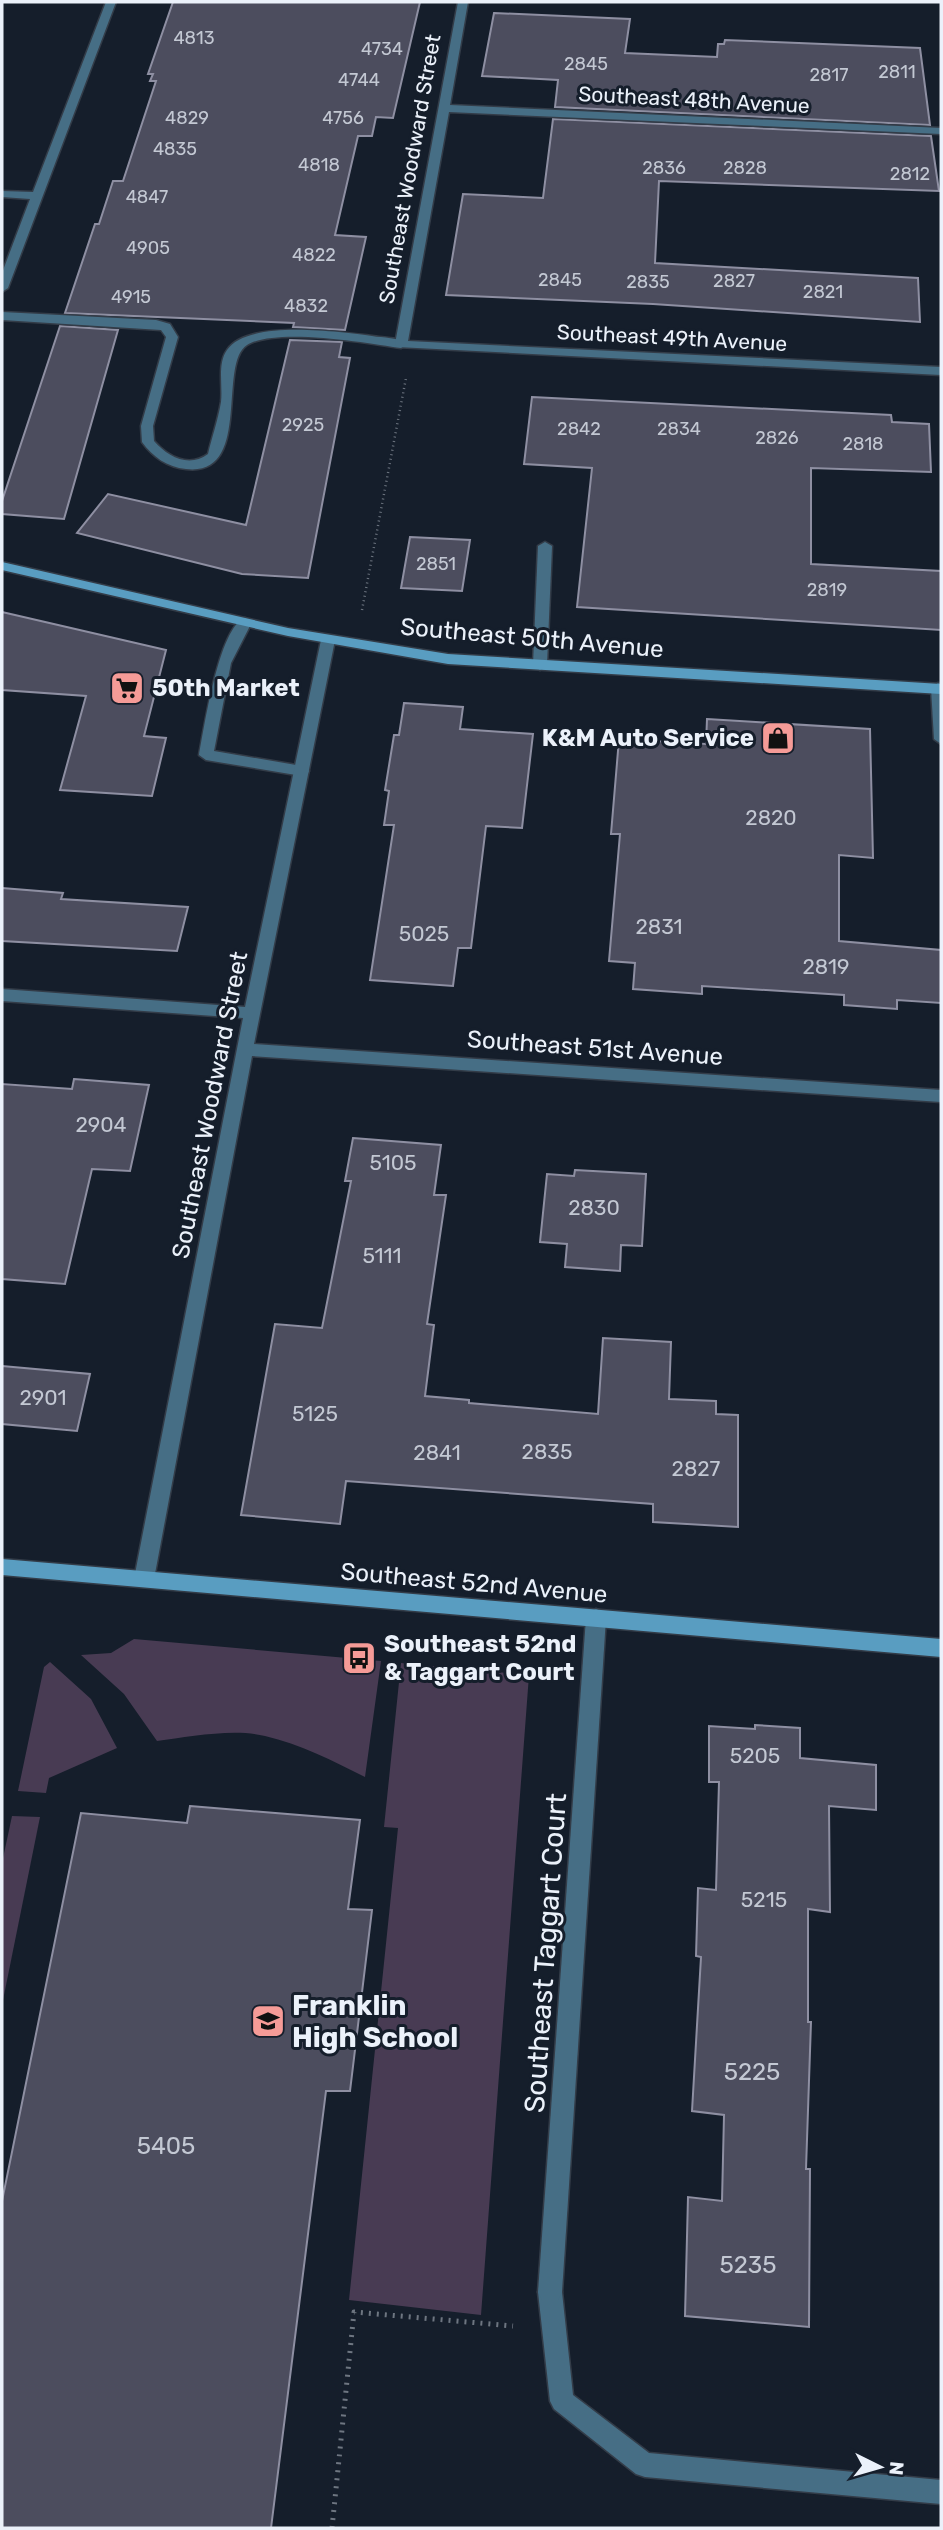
<svg xmlns="http://www.w3.org/2000/svg" width="943" height="2530" viewBox="0 0 943 2530" font-family="Rubik,sans-serif">
  <rect width="100%" height="100%" fill="#151e2b"/>
  <g fill="#483b53">
    <path d="M134,1639L381,1661L365,1777C333,1761 300,1744 265,1736C233,1728 189,1737 157,1741L124,1694L81,1655L111,1653Z"/>
    <polygon points="50,1662 91,1699 117,1748 49,1778 46,1793 18,1791 44,1667"/>
    <polygon points="401,1663 529,1675 481,2315 349,2300 398,1828 384,1827"/>
    <polygon points="12,1816 40,1817 2,2005 2,1863"/>
  </g>
  <g fill="#4c4d5e" stroke="#8e8fa2" stroke-width="2">
    <polygon points="173,2 420,2 393,118 376,117 372,136 358,136 335,235 366,237 345,330 293,327 294,323 65,313 95,224 99,224 113,181 123,181 156,81 150,81 153,74 148,74"/>
    <polygon points="494,13 630,19 625,53 717,57 718,44 724,44 725,40 920,48 930,125 555,107 558,80 482,76"/>
    <polygon points="553,119 931,136 939,191 659,181 655,263 918,278 920,322 653,304 446,295 463,194 543,198"/>
    <polygon points="60,326 118,330 64,519 2,514 2,501"/>
    <polygon points="290,340 342,342 339,357 350,358 308,578 242,574 77,533 108,494 246,525"/>
    <polygon points="532,397 891,415 892,422 929,424 931,472 811,468 811,564 941,571 941,630 577,607 592,468 524,464"/>
    <polygon points="410,537 470,540 462,591 401,588"/>
    <polygon points="2,612 166,650 144,736 166,738 152,796 60,790 86,696 2,690"/>
    <polygon points="404,703 463,707 460,729 533,734 522,828 486,826 471,948 458,948 453,986 370,980 394,825 384,825 389,791 385,790 394,735 399,735"/>
    <polygon points="707,719 870,729 873,858 839,855 839,941 941,950 941,1003 897,1000 897,1009 844,1005 844,995 702,986 702,994 633,989 635,963 609,961 620,834 611,834 619,739 706,744"/>
    <polygon points="2,888 63,893 61,899 188,907 177,951 2,941"/>
    <polygon points="74,1079 149,1085 130,1171 92,1169 65,1284 2,1279 2,1084 72,1089"/>
    <polygon points="353,1138 441,1145 434,1195 446,1195 427,1324 434,1325 425,1396 469,1400 469,1403 598,1414 603,1338 671,1342 669,1399 716,1401 716,1414 738,1415 738,1527 653,1522 653,1504 346,1481 340,1524 241,1515 275,1324 322,1328 351,1181 345,1181"/>
    <polygon points="575,1170 646,1174 642,1246 621,1245 620,1271 565,1267 567,1244 540,1242 547,1174 574,1176"/>
    <polygon points="2,1366 90,1374 77,1431 2,1424"/>
    <polygon points="755,1725 800,1728 800,1758 876,1765 876,1810 829,1806 830,1912 808,1909 808,2022 811,2022 806,2169 810,2169 809,2327 685,2316 688,2197 722,2201 724,2115 692,2111 701,1957 696,1956 698,1888 716,1890 719,1782 709,1782 709,1726 755,1729"/>
    <polygon points="190,1806 360,1820 348,1909 372,1910 350,2091 326,2091 271,2528 2,2528 2,2201 81,1813 187,1823"/>
  </g>
  <g fill="none" stroke-linecap="round" stroke-linejoin="round">
    <g stroke="#333c48" stroke-width="3">
      <g id="lane">
        <path d="M2,312L156,320L170,324L178,337L153,426L154,441C168,457 189,468 208,454C212,437 218,420 221,402C223,386 217,364 227,350C248,319 339,332 372,336C383,338 399,337 407,344L401,348C367,343 276,327 247,345C217,364 253,477 186,469C167,467 153,457 142,442L141,426L166,337L161,330L2,320Z"/>
        <polygon points="545,542 552,546 547,665 540,670 533,665 538,546"/>
        <path d="M245,618L252,622L231,663L214,751L302,766L307,767L309,771L307,775L302,776L206,760L199,755C204,729 219,626 245,618Z"/>
        <polygon points="938,683 941,684 941,744 934,739 931,688"/>
        <polygon points="550,2280 558,2284 562,2292 573,2395 649,2453 941,2480 941,2504 645,2477 636,2474 554,2409 550,2401 538,2292 542,2284"/>
      </g>
    </g>
    <g stroke="#333c48" stroke-width="3">
      <g id="street">
        <polygon points="106,2 116,2 8,288 2,292 2,273 30,199 2,197 2,191 33,192"/>
        <polygon points="458,2 468,2 450,105 941,128 941,134 449,112 408,341 941,367 941,375 397,347 395,344"/>
        <polygon points="328,635 335,640 254,1044 941,1090 941,1102 252,1056 154,1579 151,1585 144,1587 137,1585 134,1579 243,1018 2,1001 2,989 245,1007 321,640"/>
        <polygon points="596,1609 603,1612 606,1618 562,2292 558,2300 550,2304 542,2300 538,2292 586,1618 589,1612"/>
      </g>
    </g>
    <g stroke="#333c48" stroke-width="3">
      <g id="secondary">
        <polygon points="2,562 288,628 448,654 941,684 941,694 448,664 288,636 2,570"/>
        <polygon points="2,1559 941,1639 941,1657 2,1575"/>
      </g>
    </g>
    <polyline stroke="#6e7681" stroke-width="2.5" stroke-dasharray="1 3.5" stroke-linecap="butt" points="362,610 406,378"/>
    <polyline stroke="#6e7681" stroke-width="5" stroke-dasharray="2 6" stroke-linecap="butt" points="332,2528 354,2312 513,2326"/>
    <use href="#lane" fill="#466e85" fill-rule="evenodd"/>
    <use href="#street" fill="#466e85" fill-rule="evenodd"/>
    <use href="#secondary" fill="#599dc1" fill-rule="evenodd"/>
  </g>
  <defs>
    <g id="supermarket-square" transform="scale(1.75)"><rect x="-9" y="-9" width="18" height="18" rx="4" fill="#f59b97" stroke="#151e2b"/><path d="M-6-5.5h2.5l.6 2H6L4.5 2H-2.5L-4.4-4H-6ZM-1.5 3.2a1.3 1.3 0 1 0 .1 0ZM3 3.2a1.3 1.3 0 1 0 .1 0Z" fill="#111"/></g>
    <g id="shop-square" transform="scale(1.75)"><rect x="-9" y="-9" width="18" height="18" rx="4" fill="#f59b97" stroke="#151e2b"/><path d="M-5-2.5h2.3a2.7 3.5 0 0 1 5.4 0H5L5.5 6h-11ZM-1.5-2.5h3a1.5 2.3 0 0 0-3 0Z" fill="#111"/></g>
    <g id="bus-square" transform="scale(1.75)"><rect x="-9" y="-9" width="18" height="18" rx="4" fill="#f59b97" stroke="#151e2b"/><path d="M-5-6H5V4H4V6H2V4H-2V6H-4V4H-5ZM-3.5-4V0h7V-4ZM-3.5 1.2v1.5H-2V1.2ZM2 1.2v1.5H3.5V1.2Z" fill="#111"/></g>
    <g id="school-square" transform="scale(1.75)"><rect x="-9" y="-9" width="18" height="18" rx="4" fill="#f59b97" stroke="#151e2b"/><path d="M0-5L7-2L0 1L-7-2ZM-4 1L0 2.5L4 1V4Q0 6-4 4Z" fill="#111"/></g>
  </defs>
  <g fill-rule="evenodd">
    <use href="#supermarket-square" x="127" y="688"/>
    <use href="#shop-square" x="778" y="738"/>
    <use href="#bus-square" x="359" y="1658"/>
    <use href="#school-square" x="268" y="2021"/>
  </g>
  <g text-anchor="middle" stroke-width="6" stroke-linejoin="round" paint-order="stroke">
    <g font-size="18" fill="#c3c8d3">
      <text x="194" y="44">4813</text>
      <text x="382" y="55">4734</text>
      <text x="586" y="70">2845</text>
      <text x="897" y="78">2811</text>
      <text x="829" y="81">2817</text>
      <text x="359" y="86">4744</text>
      <text x="187" y="124">4829</text>
      <text x="343" y="124">4756</text>
      <text x="175" y="155">4835</text>
      <text x="319" y="171">4818</text>
      <text x="664" y="174">2836</text>
      <text x="745" y="174">2828</text>
      <text x="910" y="180">2812</text>
      <text x="147" y="203">4847</text>
      <text x="148" y="254">4905</text>
      <text x="314" y="261">4822</text>
      <text x="560" y="286">2845</text>
      <text x="734" y="287">2827</text>
      <text x="648" y="288">2835</text>
      <text x="823" y="298">2821</text>
      <text x="131" y="303">4915</text>
      <text x="306" y="312">4832</text>
      <text x="303" y="431">2925</text>
      <text x="579" y="435">2842</text>
      <text x="679" y="435">2834</text>
      <text x="777" y="444">2826</text>
      <text x="863" y="450">2818</text>
      <text x="436" y="570">2851</text>
      <text x="827" y="596">2819</text>
    </g>
    <g font-size="21" fill="#ebf1fa" stroke="#151e2b">
      <text transform="translate(694 100) rotate(3)" y="7">Southeast 48th Avenue</text>
      <text transform="translate(410 169) rotate(-80)" y="7">Southeast Woodward Street</text>
      <text transform="translate(672 338) rotate(3)" y="7">Southeast 49th Avenue</text>
    </g>
    <g font-size="21" fill="#c3c8d3">
      <text x="771" y="825">2820</text>
      <text x="659" y="934">2831</text>
      <text x="424" y="941">5025</text>
      <text x="826" y="974">2819</text>
      <text x="101" y="1132">2904</text>
      <text x="393" y="1170">5105</text>
      <text x="594" y="1215">2830</text>
      <text x="382" y="1263">5111</text>
      <text x="43" y="1405">2901</text>
      <text x="315" y="1421">5125</text>
      <text x="547" y="1459">2835</text>
      <text x="437" y="1460">2841</text>
      <text x="696" y="1476">2827</text>
      <text x="755" y="1763">5205</text>
      <text x="764" y="1907">5215</text>
    </g>
    <g font-size="24" fill="#ebf1fa" stroke="#151e2b">
      <text transform="translate(532 638) rotate(5)" y="8">Southeast 50th Avenue</text>
      <text transform="translate(595 1048) rotate(4)" y="8">Southeast 51st Avenue</text>
      <text transform="translate(210 1105) rotate(-79)" y="8">Southeast Woodward Street</text>
      <text transform="translate(474 1583) rotate(5)" y="8">Southeast 52nd Avenue</text>
    </g>
    <g font-size="24" font-weight="bold" fill="#ebf1fa" stroke="#151e2b" text-anchor="start">
      <text x="152" y="696">50th Market</text>
      <text x="754" y="746" text-anchor="end">K&amp;M Auto Service</text>
      <text x="384" y="1652">Southeast 52nd<tspan x="384" dy="28">&amp; Taggart Court</tspan></text>
    </g>
    <g font-size="24" fill="#c3c8d3">
      <text x="752" y="2080">5225</text>
      <text x="166" y="2154">5405</text>
      <text x="748" y="2273">5235</text>
    </g>
    <g font-size="28" fill="#ebf1fa" stroke="#151e2b">
      <text transform="translate(545 1953) rotate(-86)" y="10">Southeast Taggart Court</text>
    </g>
    <g font-size="28" font-weight="bold" fill="#ebf1fa" stroke="#151e2b" text-anchor="start">
      <text x="292" y="2015">Franklin<tspan x="292" dy="32">High School</tspan></text>
    </g>
  </g>
  <rect width="943" height="2530" fill="none" stroke="#ebf1fa" stroke-width="7"/>
  <g transform="translate(880 2467) rotate(95)" stroke="#151e2b" stroke-width="5" paint-order="stroke">
  <path d="M0-5L12 26L0 18L-12 26Z" fill="#ebf1fa"/>
  <text y="-10" font-size="19" font-weight="bold" text-anchor="middle" fill="#ebf1fa">N</text>
  </g>
</svg>
